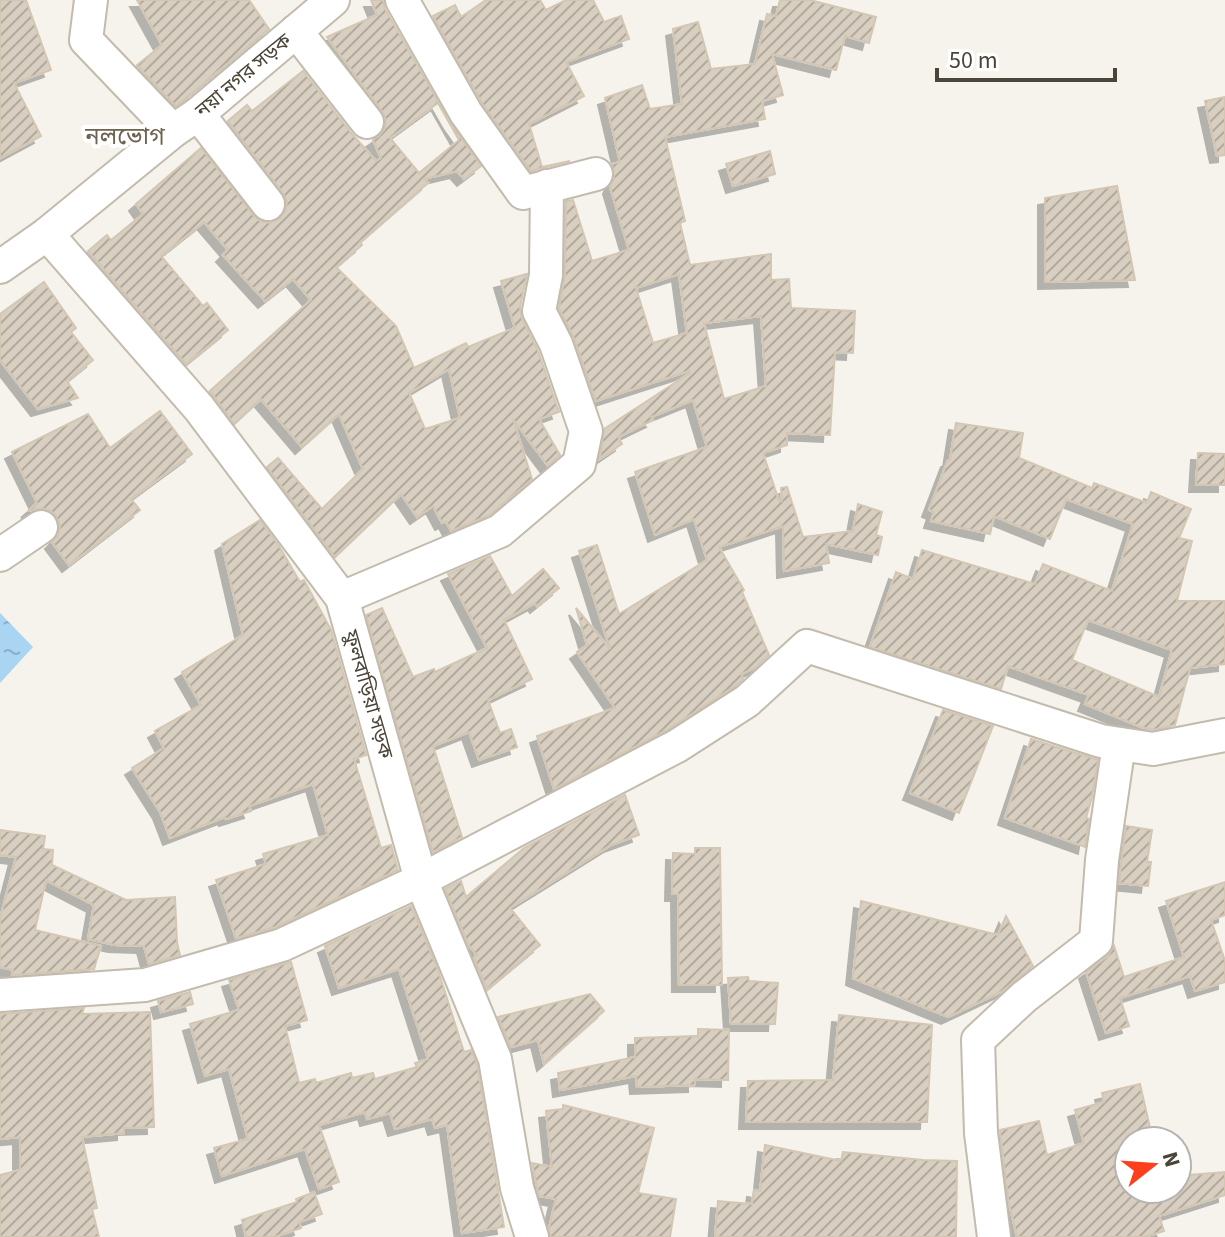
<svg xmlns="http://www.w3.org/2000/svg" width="1225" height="1237" viewBox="0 0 1225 1237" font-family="'Source Sans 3','Noto Sans Bengali',sans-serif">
  <defs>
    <pattern id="water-ripples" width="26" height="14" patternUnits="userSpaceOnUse" patternTransform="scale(2)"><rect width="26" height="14" fill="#a9d4f2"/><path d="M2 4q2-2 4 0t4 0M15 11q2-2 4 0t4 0" fill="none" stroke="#8caec5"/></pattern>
    <pattern id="building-hatch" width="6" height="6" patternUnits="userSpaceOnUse" patternTransform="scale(2)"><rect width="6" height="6" fill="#d8cfc1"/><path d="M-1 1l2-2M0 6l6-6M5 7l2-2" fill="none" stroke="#b1aa9e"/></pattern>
    <filter id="shadow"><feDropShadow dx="-7" dy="7" stdDeviation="0" flood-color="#0004"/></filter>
  </defs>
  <rect width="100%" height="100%" fill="#f6f3ec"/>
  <polygon fill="url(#water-ripples)" points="0,613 33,647 0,683"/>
  <g fill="url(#building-hatch)" stroke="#d3c7b4" stroke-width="2" fill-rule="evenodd" filter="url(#shadow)">
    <polygon points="0,0 26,0 51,70 14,83 41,136 0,158"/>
    <polygon points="137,0 249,0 269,29 176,106 137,65 162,45"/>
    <path d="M371,0H383L385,9L450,122L481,166L464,179L457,171L424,179L428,183L360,242L362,245L336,267L396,326L414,368L466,343L468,347L515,328L501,281L527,274L520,307L522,319L538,351L559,412L539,419L560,455L548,466L513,419L532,479L490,515L451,531L446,521L442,523L433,506L417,517L401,494L335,557L267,467L278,458L322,509L363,469L339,414L302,447L261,399L234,424L210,391L311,300L293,279L265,301L223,255L228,250L204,222L161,256L203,306L207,303L228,330L186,364L88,251L107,235L111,240L143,214L136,204L201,148L254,216L260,221L270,223L280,218L286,210L287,201L283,193L228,121L247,105L252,111L303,71L352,134L376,161L381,158L373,140L379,136L385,128L386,120L382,111L327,37L377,15ZM438,103L459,140L419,173L390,138ZM449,369L460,418L425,429L409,393Z"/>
    <polygon points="486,0 540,0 546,10 566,0 593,0 604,22 621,16 629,39 566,62 584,96 529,124 542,167 570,161 531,171 482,103 433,16 455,5 461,17"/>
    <path d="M780,0H810L876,17L869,43L845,36L836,70L772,54L783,95L762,101L765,119L665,137L685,221L680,223L690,265L771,254V280L789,279L791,308L855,311L853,353L835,352L830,435L787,433V445L763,453L779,501H782L781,488L787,487L803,537L853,531L858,504L882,512L876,535L882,537L878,555L826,544L829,563L784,571L783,526L719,547L744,590L742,592L769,655L755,668L741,674L743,679L735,686L667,730L554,789L537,736L615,708L577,652L587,645L576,608L610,649L579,551L597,545L619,614L707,560L694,519L655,535L635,472L707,447L693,400L651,417L653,420L618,437L622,444L600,459L604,429L690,373L689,371L596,401L574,338L559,308L565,275L566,201L573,200L592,261L629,250L610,187L614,178L612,164L620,162L605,98L642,85L650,109L682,104L673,29L698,22L711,69L755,64L767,14L776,16ZM679,274L687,333L653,343L636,288ZM761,316L766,386L724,399L704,323Z"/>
    <polygon points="1225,97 1225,155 1217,156 1205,101"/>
    <polygon points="770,151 775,174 733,186 726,164"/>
    <polygon points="1117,186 1135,280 1045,282 1045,198"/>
    <polygon points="44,282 76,328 71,332 93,360 67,381 78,398 38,409 0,360 0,314"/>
    <polygon points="160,411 192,454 131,499 140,510 69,565 52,542 58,536 60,526 56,516 50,510 40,508 28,511 37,503 12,452 88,414 110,448"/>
    <path d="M956,423L1023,433L1019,458L1092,488L1094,483L1147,503L1151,492L1191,509L1179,538L1192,541L1177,601H1225V664L1190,668L1175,725L1153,730L1141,727L1085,704L1089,695L1008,666L1001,689L870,647L896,572L913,579L922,550L1035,584L1043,564L1112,591L1133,524L1066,499L1050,539L994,516L990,534L931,521L934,512L929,510L948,460H950ZM1088,620L1172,650L1159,697L1072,660Z"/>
    <polygon points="1198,453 1225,454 1225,485 1196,485"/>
    <polygon points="260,520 279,546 300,582 304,580 331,630 366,755 354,759 381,848 391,845 398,870 275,927 236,938 216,880 266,864 263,854 328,835 313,784 249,806 251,811 226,819 225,817 170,838 160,812 132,768 164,748 155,731 201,705 182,672 243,635 222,544"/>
    <polygon points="490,556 512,596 543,569 559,588 537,606 535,603 504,620 532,679 488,700 500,733 511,729 517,747 479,760 469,732 433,746 462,837 433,852 366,615 382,608 413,677 434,669 435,672 487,648 448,574"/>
    <polygon points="943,710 993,726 959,813 910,793"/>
    <polygon points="1031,739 1098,760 1092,797 1086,818 1089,819 1085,847 1005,818"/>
    <polygon points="625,795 639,835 611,845 510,908 540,945 487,989 474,958 477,955 469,946 445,889 461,881 466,897 524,848"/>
    <polygon points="1126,826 1152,830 1147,862 1151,862 1148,886 1119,883"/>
    <polygon points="0,830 45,836 43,849 53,850 52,865 126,900 175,897 177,942 180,955 149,964 144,946 115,945 88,939 94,905 46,880 35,930 101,946 94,969 12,975 13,970 0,967 0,919 16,857 0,855"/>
    <polygon points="695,848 720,848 722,985 679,985 678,894 672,894 673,853 695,854"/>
    <polygon points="1225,882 1225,915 1211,920 1225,961 1225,982 1195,991 1190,976 1120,998 1129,1026 1106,1033 1086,972 1108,956 1114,946 1124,977 1184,957 1166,901"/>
    <polygon points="861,901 998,935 1006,916 1033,966 1001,992 948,1017 853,978"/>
    <polygon points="411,906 438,970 464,1052 471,1050 477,1064 504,1227 462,1233 447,1125 435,1128 432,1119 395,1129 390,1113 367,1119 365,1112 319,1125 339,1182 319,1189 305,1149 222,1176 214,1148 248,1139 229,1069 205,1076 190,1024 239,1010 229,980 291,962 307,1020 285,1026 299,1083 315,1079 316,1083 351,1073 352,1078 373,1073 375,1079 417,1067 415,1063 428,1059 399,969 339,988 325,946"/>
    <polygon points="748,977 749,981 778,983 775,1024 731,1024 728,978"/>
    <polygon points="190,992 193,1004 161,1012 158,1001"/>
    <polygon points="590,994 604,1011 544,1064 538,1040 511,1047 498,1017"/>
    <polygon points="84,1008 82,1014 150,1012 154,1127 124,1128 124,1133 82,1137 97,1208 92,1209 99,1237 0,1237 0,1175 20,1170 20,1137 0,1139 0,1014"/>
    <polygon points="839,1015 932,1025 927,1122 746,1122 748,1081 833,1080"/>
    <polygon points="698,1029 729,1030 728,1080 695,1079 695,1085 637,1087 636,1076 560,1090 558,1073 635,1057 635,1038 698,1036"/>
    <polygon points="1140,1084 1153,1141 1129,1141 1129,1189 1177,1189 1177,1176 1225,1172 1225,1195 1159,1216 1164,1231 1144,1237 1017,1237 1008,1199 1000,1130 1039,1121 1047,1155 1084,1143 1075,1110 1104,1102 1102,1093"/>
    <polygon points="563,1105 654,1128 638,1193 676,1199 670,1237 550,1237 549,1228 556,1199 539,1196 532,1163 552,1167 546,1111 563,1109"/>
    <polygon points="765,1145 841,1161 843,1152 923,1160 957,1161 956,1237 715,1237 718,1201 752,1204 754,1190 760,1191"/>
    <polygon points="314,1192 322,1214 299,1222 301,1228 274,1237 246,1237 242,1220 297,1202 296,1199"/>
  </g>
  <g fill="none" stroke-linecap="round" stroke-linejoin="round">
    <g stroke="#c2bbae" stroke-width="36">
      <g id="minor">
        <polyline points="91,0 86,40 173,131"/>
        <polyline points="402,0 466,113 523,193 596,174"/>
        <polyline points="296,31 367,122"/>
        <polyline points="198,114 268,204"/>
        <polyline points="47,234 199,408 342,598 421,880 495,1059 517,1188 532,1237"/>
        <polyline points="0,267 47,234 173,131 198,114 333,0"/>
        <polyline points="0,555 41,527"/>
        <polyline points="342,598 500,531 579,464 586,431 556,344 539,311 546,275 547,186"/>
        <polyline points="0,995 145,985 282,945 421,880 677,746 747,701 807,646 1101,741 1153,749 1225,735"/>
        <polyline points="994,1237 981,1133 978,1040 1024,997 1096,941 1102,860 1119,744"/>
      </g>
    </g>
    <use href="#minor" stroke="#fff" stroke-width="32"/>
  </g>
  <g text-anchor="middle" stroke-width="8" stroke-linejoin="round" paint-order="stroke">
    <g font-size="20" fill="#4b4439" stroke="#fff">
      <text transform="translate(243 75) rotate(-40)" y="7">নয়া নগর সড়ক</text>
      <text transform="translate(369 694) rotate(74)" y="7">ফুলবাড়িয়া সড়ক</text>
    </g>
    <g font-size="24" fill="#6e6250" stroke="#fff">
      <text x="125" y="144">নলভোগ</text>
    </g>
  </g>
  <g transform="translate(1153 1165) rotate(73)"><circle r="38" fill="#ffffff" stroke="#b7b4b0" stroke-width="2"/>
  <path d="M0-6L14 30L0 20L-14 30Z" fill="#fc3f1d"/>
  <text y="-12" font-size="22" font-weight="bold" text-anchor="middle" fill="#4b4439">N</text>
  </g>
  <path d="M937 68v12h178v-12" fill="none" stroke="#4b4439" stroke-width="4"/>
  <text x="949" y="68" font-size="24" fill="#4b4439" stroke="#ffffff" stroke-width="6" paint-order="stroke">50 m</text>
</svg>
